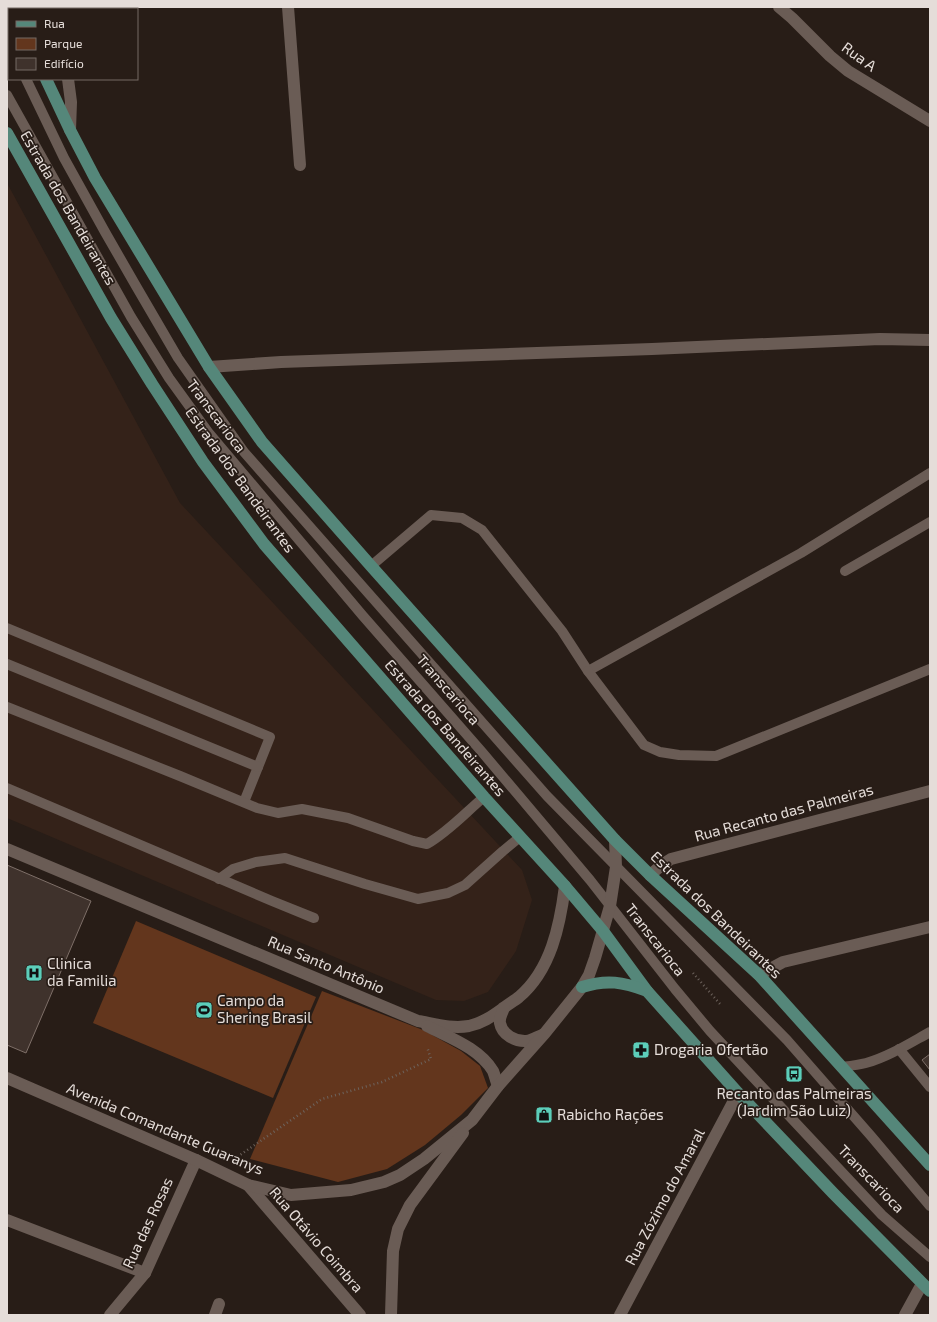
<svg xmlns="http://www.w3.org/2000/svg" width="937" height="1322" viewBox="0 0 937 1322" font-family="'Exo 2',sans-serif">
  <rect width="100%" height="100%" fill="#281d17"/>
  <polygon fill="#342219" points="7,183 180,503 522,870 532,900 516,951 488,992 464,1001 436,1000 7,818"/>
  <g fill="#63361d">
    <polygon points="136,921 316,997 273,1098 93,1023"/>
    <polygon points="322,991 423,1030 461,1051 480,1066 488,1088 461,1115 425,1145 387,1169 338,1182 250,1159"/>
  </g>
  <g fill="#3f322c" stroke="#7e6f68">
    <polygon points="7,865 91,901 26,1053 7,1045"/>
    <polygon points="930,1054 930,1070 922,1060"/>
  </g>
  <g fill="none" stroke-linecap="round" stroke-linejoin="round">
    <g stroke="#6d635d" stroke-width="2.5" stroke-dasharray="1 3" stroke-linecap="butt">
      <polyline points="693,973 720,1004"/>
      <polyline points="234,1159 322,1099 382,1082 431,1059 427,1047"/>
    </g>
    <g stroke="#6a5c55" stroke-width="10">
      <polyline points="7,30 9,37"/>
      <polyline points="26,79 64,158 105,232 136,286 178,358 244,452 547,796 787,1040 871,1136 930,1206"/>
      <polyline points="7,95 131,317 169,378 208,432 363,616 482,752 590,880 675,989 710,1031 749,1073 882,1215 930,1257"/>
      <polyline points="371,566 431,515 462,518 482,530 562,631 588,671 801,553 930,473"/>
      <polyline points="845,571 930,522"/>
      <polyline points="7,628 270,737 244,802"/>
      <polyline points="7,664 258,767"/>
      <polyline points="588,671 644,745 660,752 679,755 716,756 930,669"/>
      <path d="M7,707L180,776L257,808L278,813L302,809L348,818L413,841L427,844C449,831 464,814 484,797"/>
      <polyline points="7,788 272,901 314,918"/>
      <polyline points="219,879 233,869 256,862 285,858 365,884 418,899 448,893 465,885 503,851 520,837"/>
      <polyline points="899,1049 930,1087"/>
      <path d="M841,1067C849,1066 858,1065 866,1063C888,1057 910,1043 930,1032"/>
    </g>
    <g stroke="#6a5c55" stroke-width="12">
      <polyline points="288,7 300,165"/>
      <polyline points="779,7 792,18 830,56 848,71 930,121"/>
      <polyline points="83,9 89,7"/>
      <polyline points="209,367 281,362 652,349 880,339 930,340"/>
      <polyline points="650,875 663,864 671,859 930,791"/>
      <polyline points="759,975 783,962 930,927"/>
      <polyline points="248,1185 360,1315"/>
      <polyline points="7,1220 145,1273"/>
      <polyline points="110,1315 145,1273 196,1160"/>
      <polyline points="215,1315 219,1304"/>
      <polyline points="620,1315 738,1093"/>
      <polyline points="905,1315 922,1284"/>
    </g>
    <g stroke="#6a5c55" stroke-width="12">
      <polyline points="55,7 55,9"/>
      <polyline points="68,79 71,102 70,130"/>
      <path d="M7,849L418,1021C435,1024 452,1029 469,1026C482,1023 491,1017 502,1009C507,1005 514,1001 519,997C551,970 560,925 565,886"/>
      <path d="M504,1008C502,1013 499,1018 500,1023C502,1035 516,1042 527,1041C532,1040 537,1037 542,1035"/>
      <path d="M427,1026C450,1038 479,1048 493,1071C495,1076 496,1081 498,1086"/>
      <polyline points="7,1078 196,1160 248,1185 291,1195 351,1190 384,1182 400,1175 424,1159 472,1120 498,1086 545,1033 582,987 589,975 595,958 610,906 616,867 615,840"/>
      <polyline points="391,1315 393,1251 398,1229 410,1205 463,1133"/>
    </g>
    <g stroke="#55877a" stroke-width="12">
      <polyline points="21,7 21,9"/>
      <polyline points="46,79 70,130 95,178 209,367 262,442 371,566 615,840 650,875 759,975 930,1165"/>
      <polyline points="7,133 111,318 152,384 203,462 264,544 484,797 565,886 603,931 647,991 738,1093 833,1193 930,1291"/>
      <path d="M582,987C607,979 623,982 647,991"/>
    </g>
  </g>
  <defs>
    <g id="hospital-square" transform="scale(0.9)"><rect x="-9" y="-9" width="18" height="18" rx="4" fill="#5cceba" stroke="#281d17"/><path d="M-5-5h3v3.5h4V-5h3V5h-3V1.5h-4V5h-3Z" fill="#111"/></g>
    <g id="stadium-square" transform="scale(0.9)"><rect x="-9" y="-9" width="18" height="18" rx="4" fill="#5cceba" stroke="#281d17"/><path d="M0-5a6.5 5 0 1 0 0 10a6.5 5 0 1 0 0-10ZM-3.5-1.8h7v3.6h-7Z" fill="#111"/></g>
    <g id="pharmacy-square" transform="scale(0.9)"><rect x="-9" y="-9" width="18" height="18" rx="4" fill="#5cceba" stroke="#281d17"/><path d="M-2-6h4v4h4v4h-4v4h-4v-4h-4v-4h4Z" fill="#111"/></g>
    <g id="bus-square" transform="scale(0.9)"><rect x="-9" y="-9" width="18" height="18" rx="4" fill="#5cceba" stroke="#281d17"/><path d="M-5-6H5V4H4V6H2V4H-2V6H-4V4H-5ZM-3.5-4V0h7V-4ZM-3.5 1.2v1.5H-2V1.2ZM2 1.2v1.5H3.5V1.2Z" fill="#111"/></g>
    <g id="shop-square" transform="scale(0.9)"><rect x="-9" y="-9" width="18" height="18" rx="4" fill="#5cceba" stroke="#281d17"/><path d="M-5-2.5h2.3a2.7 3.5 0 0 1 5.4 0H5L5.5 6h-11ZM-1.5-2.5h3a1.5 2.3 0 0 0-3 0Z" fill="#111"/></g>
  </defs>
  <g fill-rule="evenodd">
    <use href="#hospital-square" x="34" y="973"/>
    <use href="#stadium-square" x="204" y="1010"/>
    <use href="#pharmacy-square" x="641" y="1050"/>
    <use href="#bus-square" x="794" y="1074"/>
    <use href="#shop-square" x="544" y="1115"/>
  </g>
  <g text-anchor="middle" stroke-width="3.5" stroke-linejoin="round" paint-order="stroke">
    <g font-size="15" fill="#e5ddd9" stroke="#281d17">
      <text transform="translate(859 57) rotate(36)" y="5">Rua A</text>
      <text transform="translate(68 208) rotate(60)" y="5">Estrada dos Bandeirantes</text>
      <text transform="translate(216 416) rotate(53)" y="5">Transcarioca</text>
      <text transform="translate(240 480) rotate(54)" y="5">Estrada dos Bandeirantes</text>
      <text transform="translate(448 690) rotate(49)" y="5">Transcarioca</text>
      <text transform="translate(445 728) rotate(49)" y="5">Estrada dos Bandeirantes</text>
      <text transform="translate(784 813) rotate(-15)" y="5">Rua Recanto das Palmeiras</text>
      <text transform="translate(716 915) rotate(44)" y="5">Estrada dos Bandeirantes</text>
      <text transform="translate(655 940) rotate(52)" y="5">Transcarioca</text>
      <text transform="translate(326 965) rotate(23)" y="5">Rua Santo Antônio</text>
      <text transform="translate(165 1129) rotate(23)" y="5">Avenida Comandante Guaranys</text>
      <text transform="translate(871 1179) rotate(46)" y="5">Transcarioca</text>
      <text transform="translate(665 1197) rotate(-62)" y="5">Rua Zózimo do Amaral</text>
      <text transform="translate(148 1223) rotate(-65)" y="5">Rua das Rosas</text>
      <text transform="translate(316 1240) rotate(49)" y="5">Rua Otávio Coimbra</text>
    </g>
    <g font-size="15" fill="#e5ddd9" stroke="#281d17" text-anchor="start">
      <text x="47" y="969">Clinica<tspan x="47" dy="17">da Familia</tspan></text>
      <text x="217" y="1006">Campo da<tspan x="217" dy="17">Shering Brasil</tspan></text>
      <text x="654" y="1055">Drogaria Ofertão</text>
      <text x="794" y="1099" text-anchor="middle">Recanto das Palmeiras<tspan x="794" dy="17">(Jardim São Luiz)</tspan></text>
      <text x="557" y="1120">Rabicho Rações</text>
    </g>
  </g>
  <rect width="937" height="1322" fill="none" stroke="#e5ddd9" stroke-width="16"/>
  <rect x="8" y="8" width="130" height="72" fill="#281d17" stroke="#746a65"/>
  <rect x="16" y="21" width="20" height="6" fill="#55877a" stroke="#746a65"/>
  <text x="44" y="28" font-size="12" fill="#e5ddd9">Rua</text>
  <rect x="16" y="38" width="20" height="12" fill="#63361d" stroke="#746a65"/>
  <text x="44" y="48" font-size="12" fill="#e5ddd9">Parque</text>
  <rect x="16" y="58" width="20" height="12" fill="#3f322c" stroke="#746a65"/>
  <text x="44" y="68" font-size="12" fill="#e5ddd9">Edifício</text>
</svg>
